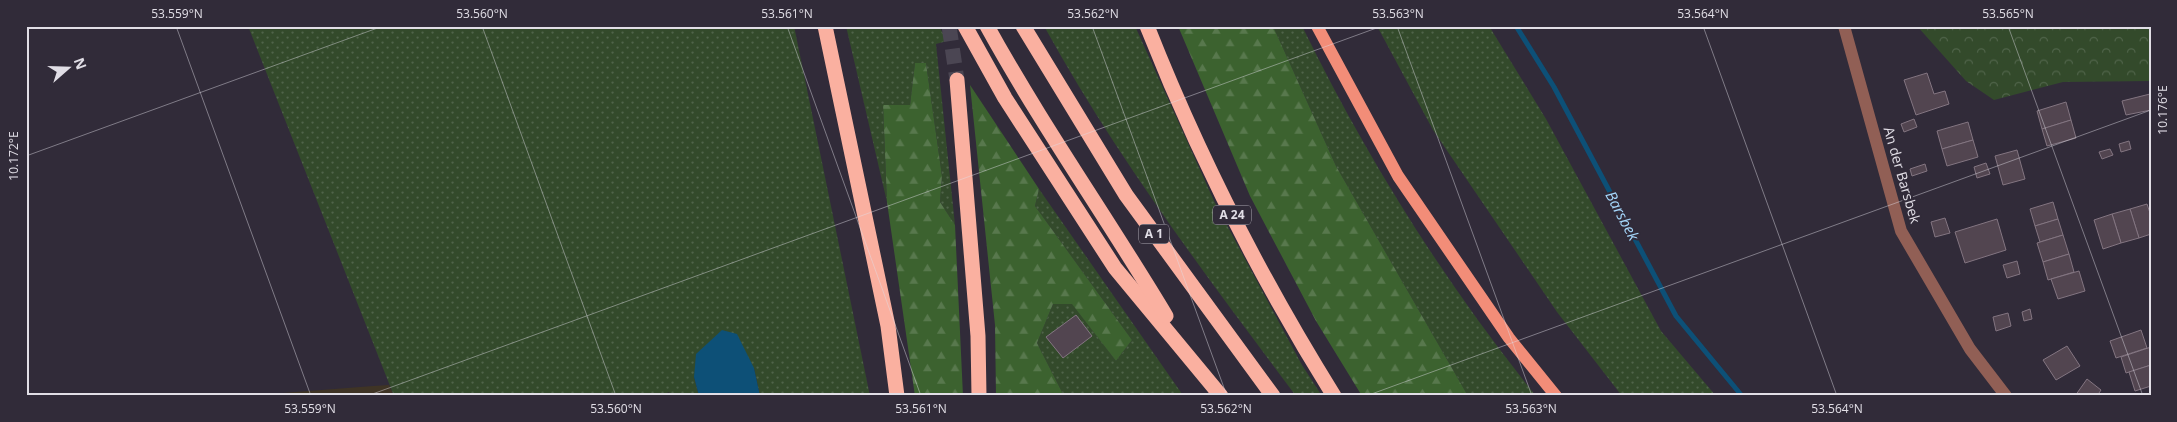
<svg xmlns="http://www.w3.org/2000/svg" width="2177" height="422" viewBox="0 0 2177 422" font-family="'Open Sans',sans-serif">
  <defs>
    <pattern id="grass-dots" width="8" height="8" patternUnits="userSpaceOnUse" patternTransform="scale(1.25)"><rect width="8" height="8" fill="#334a2b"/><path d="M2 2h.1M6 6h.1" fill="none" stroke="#50644a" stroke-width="1.8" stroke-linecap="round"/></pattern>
    <pattern id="forest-firs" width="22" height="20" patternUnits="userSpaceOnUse" patternTransform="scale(1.25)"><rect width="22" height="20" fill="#3c622f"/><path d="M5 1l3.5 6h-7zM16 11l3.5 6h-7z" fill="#58784d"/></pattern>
    <pattern id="park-crowns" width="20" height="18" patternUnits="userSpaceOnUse" patternTransform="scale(1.25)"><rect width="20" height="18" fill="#334a2b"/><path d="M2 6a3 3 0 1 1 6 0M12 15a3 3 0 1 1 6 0" fill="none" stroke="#50644a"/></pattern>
  </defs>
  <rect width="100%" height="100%" fill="#312b39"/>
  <polygon fill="#3f3425" points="389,385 394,396 243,396 373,386"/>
  <g fill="url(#grass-dots)">
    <polygon points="248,26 794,26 870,396 760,396 754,368 694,377 699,396 671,396 669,392 661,396 394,396"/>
    <polygon points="846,26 939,26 947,41 936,44 955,225 940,202 942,176 926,63 915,63 910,105 883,105 887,202"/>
    <path d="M1044,26H1135L1215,203L1302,365L1322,396H1296C1207,277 1116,157 1044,26Z"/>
    <path d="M1273,26H1302C1366,157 1444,282 1536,396H1468L1336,166Z"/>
    <polygon points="1377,26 1489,26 1546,119 1661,331 1716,396 1622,396 1557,312 1433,130"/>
    <polygon points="1039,189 1180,391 1183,396 1064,396 1037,343 1053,304 1072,303 1116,361 1132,340 1035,206"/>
  </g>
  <g fill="url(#forest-firs)">
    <polygon points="1178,26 1273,26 1336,166 1468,396 1362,396 1316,321 1250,196"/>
    <polygon points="915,63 926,63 942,176 940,202 955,225 963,396 915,396 887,202 883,105 910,105"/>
    <polygon points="970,85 1039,189 1035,206 1132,340 1116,361 1072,304 1053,304 1037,343 1064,396 996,396 995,325"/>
  </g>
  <polygon fill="url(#park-crowns)" points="1917,26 2151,26 2151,81 2063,82 1994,100 1966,81"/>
  <polygon fill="#0d5077" points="722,330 737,334 754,368 760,396 699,396 694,377 696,354"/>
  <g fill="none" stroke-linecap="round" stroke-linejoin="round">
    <polyline stroke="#0d5077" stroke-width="5" points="1516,26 1554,87 1676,316 1742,396"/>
  </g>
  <g fill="#524550" stroke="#837581">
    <polygon points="1927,73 1934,94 1945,91 1949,104 1916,115 1904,80"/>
    <polygon points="2150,94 2151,110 2126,115 2122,101"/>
    <polygon points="2066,102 2071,120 2042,129 2037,111"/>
    <polygon points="1914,119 1917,127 1904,132 1901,124"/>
    <polygon points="2071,120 2076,138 2047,146 2042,129"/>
    <polygon points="1968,122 1973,140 1942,149 1937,131"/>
    <polygon points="1973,140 1978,157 1947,166 1942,149"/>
    <polygon points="2129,141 2131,149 2121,152 2119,144"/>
    <polygon points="2110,149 2113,155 2102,159 2099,152"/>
    <polygon points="2017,150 2025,179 2003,185 1995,156"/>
    <polygon points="1986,163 1990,174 1977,178 1974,167"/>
    <polygon points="1925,164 1927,171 1912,176 1910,169"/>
    <polygon points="2053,202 2058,219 2035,226 2030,209"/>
    <polygon points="2147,204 2151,216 2151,234 2139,238 2130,209"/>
    <polygon points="2130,209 2139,238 2121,243 2112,214"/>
    <polygon points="2112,214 2121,243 2103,249 2094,220"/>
    <polygon points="1945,218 1950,233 1935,237 1931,222"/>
    <polygon points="1997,219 2006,250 1965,263 1955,232"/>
    <polygon points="2058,219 2063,235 2040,242 2035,226"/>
    <polygon points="2063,235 2069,254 2043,262 2037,243"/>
    <polygon points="2069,254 2074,272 2048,280 2043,262"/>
    <polygon points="2017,261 2020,274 2007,278 2003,265"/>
    <polygon points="2079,271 2085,291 2058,299 2051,279"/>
    <polygon points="2030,309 2032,319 2024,321 2022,312"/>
    <polygon points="2008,313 2011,326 1996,331 1993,317"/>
    <polygon points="1076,315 1092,336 1063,358 1046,337"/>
    <polygon points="2141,330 2147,348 2116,358 2110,341"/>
    <polygon points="2067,346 2080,366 2056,380 2043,360"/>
    <polygon points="2151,347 2151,365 2126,373 2121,357"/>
    <polygon points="2151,365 2151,386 2135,391 2129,372"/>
    <polygon points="2087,379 2101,390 2097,396 2075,396"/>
  </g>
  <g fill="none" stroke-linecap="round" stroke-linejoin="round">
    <polyline stroke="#4b4653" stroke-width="15" stroke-dasharray="15 8" stroke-linecap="butt" points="949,26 957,80"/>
    <polyline stroke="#915f55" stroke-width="12" points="1844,26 1901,231 1970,349 2006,396"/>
    <polyline stroke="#f28d78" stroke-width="12" points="1317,26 1398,176 1509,338 1556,396"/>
    <g stroke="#fab0a0" stroke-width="15">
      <polyline points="825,26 888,326 897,396"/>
      <polyline points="965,26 1005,98 1115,268 1221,396"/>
      <path d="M987,26C1042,126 1108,219 1166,316"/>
      <polyline points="1023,26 1126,195 1273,396"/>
      <path d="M1147,26C1198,155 1261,279 1334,396"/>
      <polyline points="957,80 978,336 979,396"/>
    </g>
  </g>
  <path fill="none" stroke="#e1dee6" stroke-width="1" stroke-opacity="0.45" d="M176,26L311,396M482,26L616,396M787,26L921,396M1092,26L1227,396M1397,26L1532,396M1703,26L1837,396M2008,26L2143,396M26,156L383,26M367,396L1382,26M1366,396L2151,110"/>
  <g text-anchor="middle" stroke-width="4" stroke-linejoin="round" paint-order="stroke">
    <g fill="#312b39" stroke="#aca8b2" stroke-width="1">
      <rect x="1213" y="205.5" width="38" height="19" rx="4"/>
      <rect x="1139" y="224.5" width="30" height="19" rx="4"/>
    </g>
    <g font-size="12" font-weight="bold" fill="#e1dee6">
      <text x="1232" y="219">A 24</text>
      <text x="1154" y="238">A 1</text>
    </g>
    <g font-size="14" fill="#e1dee6" stroke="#312b39">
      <text transform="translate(1902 175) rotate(74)" y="5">An der Barsbek</text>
    </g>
    <g font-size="15" font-style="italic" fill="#a5d6fa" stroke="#312b39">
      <text transform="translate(1622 216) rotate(62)" y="5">Barsbek</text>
    </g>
  </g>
  <rect width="2177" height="422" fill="none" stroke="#312b39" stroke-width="55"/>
  <g transform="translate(68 68) rotate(70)" stroke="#312b39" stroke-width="4" paint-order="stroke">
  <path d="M0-4L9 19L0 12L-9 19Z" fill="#e1dee6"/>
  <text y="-8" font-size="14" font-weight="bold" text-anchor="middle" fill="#e1dee6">N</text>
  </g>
  <rect x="28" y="28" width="2122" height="366" fill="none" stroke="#e1dee6" stroke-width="2"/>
  <g font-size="12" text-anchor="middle" fill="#e1dee6">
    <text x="177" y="18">53.559°N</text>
    <text x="482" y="18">53.560°N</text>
    <text x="787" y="18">53.561°N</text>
    <text x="1093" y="18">53.562°N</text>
    <text x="1398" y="18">53.563°N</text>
    <text x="1703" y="18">53.564°N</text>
    <text x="2008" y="18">53.565°N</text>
    <text transform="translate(2163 110) rotate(-90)" y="4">10.176°E</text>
    <text transform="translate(14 156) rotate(-90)" y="4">10.172°E</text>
    <text x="310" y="413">53.559°N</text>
    <text x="616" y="413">53.560°N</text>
    <text x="921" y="413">53.561°N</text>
    <text x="1226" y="413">53.562°N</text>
    <text x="1531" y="413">53.563°N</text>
    <text x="1837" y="413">53.564°N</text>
  </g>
</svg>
